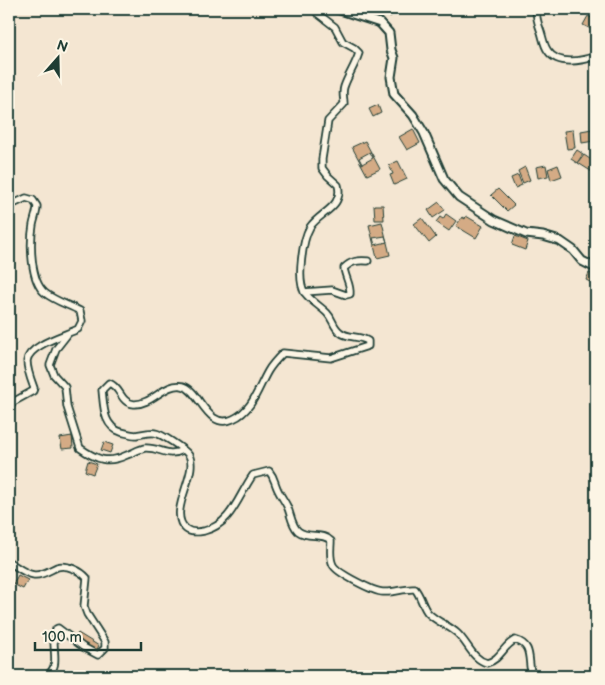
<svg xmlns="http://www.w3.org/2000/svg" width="605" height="685" viewBox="0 0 605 685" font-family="'Balsamiq Sans',sans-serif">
  <rect width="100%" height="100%" fill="#f4e6d2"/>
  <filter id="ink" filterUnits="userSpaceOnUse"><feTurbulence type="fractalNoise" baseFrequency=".02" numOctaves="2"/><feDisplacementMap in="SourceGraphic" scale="10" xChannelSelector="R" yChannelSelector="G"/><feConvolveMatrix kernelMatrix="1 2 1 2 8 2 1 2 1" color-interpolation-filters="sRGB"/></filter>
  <g filter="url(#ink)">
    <g fill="#d4ab85" stroke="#1f3d34" fill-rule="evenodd">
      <polygon points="381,9 396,9 397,10 390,17"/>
      <polygon points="588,16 596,20 591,29 583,25"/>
      <polygon points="378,105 381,113 373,117 369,109"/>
      <polygon points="413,129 420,143 407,150 399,137"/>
      <polygon points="592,129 594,141 582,143 581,131"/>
      <polygon points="573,130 575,148 567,149 564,131"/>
      <path d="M365,141L380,169L367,175L352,147ZM370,152L373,158L362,164L359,158Z"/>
      <polygon points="577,150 583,154 577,163 571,159"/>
      <polygon points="584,155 596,163 596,171 594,173 578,163"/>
      <polygon points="398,161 407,179 394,185 390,175 393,174 389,165"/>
      <polygon points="546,165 548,176 538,178 536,167"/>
      <polygon points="558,165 562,176 551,180 548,169"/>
      <polygon points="525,167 530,180 523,183 518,171"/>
      <polygon points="518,175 522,185 515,188 511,178"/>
      <polygon points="498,189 514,205 507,211 491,195"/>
      <polygon points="439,202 445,210 433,218 428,210"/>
      <polygon points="374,205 383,205 384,220 375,220"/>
      <polygon points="446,214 456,221 449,231 436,222 440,217 443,219"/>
      <polygon points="466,216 483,226 476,238 456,226 462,217 465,219"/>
      <polygon points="422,218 436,237 429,243 414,224"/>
      <path d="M382,222L390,255L377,258L369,225ZM385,236L387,242L375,245L373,238Z"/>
      <polygon points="515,236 528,241 525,250 512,245"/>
      <polygon points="589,273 596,276 596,285 586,280"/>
      <polygon points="72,436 73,448 62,449 60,438"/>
      <polygon points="104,442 113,445 110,453 101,450"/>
      <polygon points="88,461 97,464 93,474 85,471"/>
      <polygon points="18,575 28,580 23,589 13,584"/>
      <polygon points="78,633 99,646 95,652 74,639"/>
    </g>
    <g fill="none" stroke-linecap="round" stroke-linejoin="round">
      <g stroke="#1f3d34" stroke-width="9">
        <g id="minor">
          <path d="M316,9L317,13L335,27L343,42L354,48L359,53C355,66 348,75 344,87C342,93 344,98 344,104L328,121L322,159V168L328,176L338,185C344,207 320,212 310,227C303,239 296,280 305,293C311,301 320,306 327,313C333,319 333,327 340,332C348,339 359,335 368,341V346L331,358L283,353C278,358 272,364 268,371C258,388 253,410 233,419C207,431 200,390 183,386C165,382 152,405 134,404C120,403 121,387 109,383L102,390C104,407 103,426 121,432C126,433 131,435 136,435C143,434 149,432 155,433C162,434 182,448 187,453C203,469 165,512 186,529C191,533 199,532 204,531C232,524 238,496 253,475L269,471C274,477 274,481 277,488C280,495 284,500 287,506C291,514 291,524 298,531C308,539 323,532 331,541C331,549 329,557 333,565C337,573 374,592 383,592C394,593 404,588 415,589C421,596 422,606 428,613C437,622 448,625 457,633C468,643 472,659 487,663C501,659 503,646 515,640C534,645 527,661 532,676"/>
          <path d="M536,9C536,17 538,24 541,32C543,38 544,46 548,51C558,66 582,61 596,56"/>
          <path d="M9,206L26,198L33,200L37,206C37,213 34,219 33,225C30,242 30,281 45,293C55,301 69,305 80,311L82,321L78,329C66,335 28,345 27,361C27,370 31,380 34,388L33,391L13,402L9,408"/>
          <path d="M304,292L332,290L346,295L350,294C351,285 345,277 344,268C351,261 358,260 368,261"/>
          <path d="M67,335L56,349L50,365L54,375L65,387L67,407L80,448C97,460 108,464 127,455C133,453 139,449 145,448C160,447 167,458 183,450"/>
          <path d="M9,562C16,566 25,574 34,575C42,576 50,570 57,567C67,564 81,571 87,578L84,606L87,614L105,642V648L98,655L83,647L58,628L56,629C49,646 63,666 46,676"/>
        </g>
      </g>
      <g stroke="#1f3d34" stroke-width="11">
        <polyline id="tertiary" points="337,9 380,23 389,33 391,50 394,58 391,77 394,94 413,115 424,133 444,179 459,197 494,220 526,234 543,236 560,241 573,250 582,261 596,268"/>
      </g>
      <use href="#minor" stroke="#fcf5e5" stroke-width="5.5"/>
      <use href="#tertiary" stroke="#fcf5e5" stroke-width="7"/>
    </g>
  </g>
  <rect width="605" height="685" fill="none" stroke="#fcf5e5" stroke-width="30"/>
  <rect x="15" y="15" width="575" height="655" fill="none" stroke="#1f3d34" stroke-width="2" filter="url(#ink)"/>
  <g transform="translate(58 58) rotate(20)" stroke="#fcf5e5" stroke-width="4" paint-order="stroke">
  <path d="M0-4L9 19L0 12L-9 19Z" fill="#1f3d34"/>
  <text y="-8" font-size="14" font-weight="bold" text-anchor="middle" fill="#1f3d34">N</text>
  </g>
  <path d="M35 642v8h106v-8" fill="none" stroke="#1f3d34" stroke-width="2.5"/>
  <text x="42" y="642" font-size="15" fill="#1f3d34" stroke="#fcf5e5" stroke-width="4" paint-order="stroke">100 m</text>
</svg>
